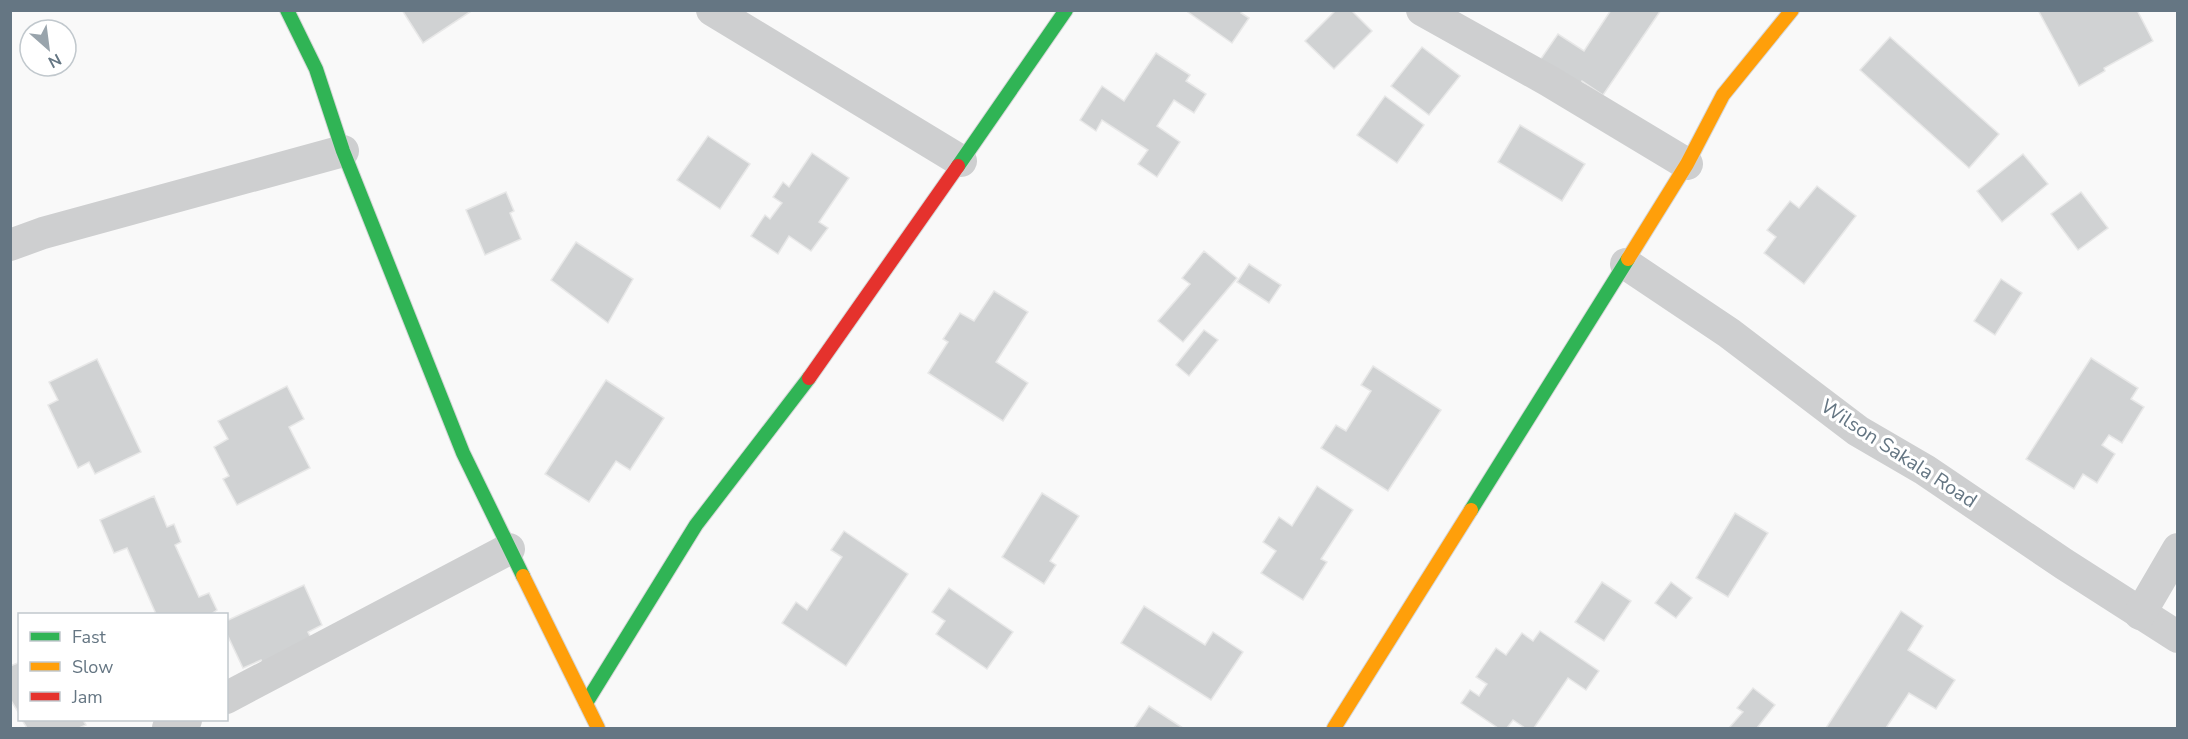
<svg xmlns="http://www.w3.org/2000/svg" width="2188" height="739" viewBox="0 0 2188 739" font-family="'Nunito Sans',sans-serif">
  <rect width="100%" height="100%" fill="#f9f9f9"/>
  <g fill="#d0d2d3" stroke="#e8e8e8" stroke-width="1.5">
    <polygon points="402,10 469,10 470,12 423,43"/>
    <polygon points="1185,10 1243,10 1241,13 1249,18 1232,43"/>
    <polygon points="1336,10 1351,10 1372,31 1334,69 1305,41"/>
    <polygon points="1611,10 1661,10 1603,95 1582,81 1577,89 1538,63 1558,34 1584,51"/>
    <polygon points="2038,10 2137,10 2153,41 2104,68 2105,71 2079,86"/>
    <polygon points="1890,37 1999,134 1969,168 1860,70"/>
    <polygon points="1422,47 1460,76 1429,115 1391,86"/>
    <polygon points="1156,53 1190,75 1186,81 1206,94 1194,113 1174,100 1157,126 1180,142 1157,177 1138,164 1148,150 1102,120 1096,131 1080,120 1102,86 1124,101"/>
    <polygon points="1385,96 1424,125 1397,163 1357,135"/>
    <polygon points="1520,125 1585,164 1562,201 1498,162"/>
    <polygon points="708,136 750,164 720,209 677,180"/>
    <polygon points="812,153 849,178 819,222 828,228 811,251 789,236 778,254 751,236 765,215 770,219 782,203 773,197 783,182 789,187"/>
    <polygon points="2023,154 2048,184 2002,222 1977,191"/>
    <polygon points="1817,186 1856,216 1804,284 1764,253 1776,237 1767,230 1790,201 1799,208"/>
    <polygon points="506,192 514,211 510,213 521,239 485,255 466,210"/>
    <polygon points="2081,192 2108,228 2078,250 2051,214"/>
    <polygon points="576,242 633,279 608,323 551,280"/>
    <polygon points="1204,251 1237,278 1183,342 1158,321 1190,284 1182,278"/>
    <polygon points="1249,264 1281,285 1269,303 1237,282"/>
    <polygon points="2001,279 2022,293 1995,335 1974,321"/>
    <polygon points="994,291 1028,312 996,362 1028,383 1003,421 928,373 948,342 943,339 960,313 974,321"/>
    <polygon points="1204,330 1218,340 1189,376 1176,365"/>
    <polygon points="2091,358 2138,388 2131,399 2144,407 2122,443 2109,435 2102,445 2115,454 2097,483 2083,474 2074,489 2026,459"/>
    <polygon points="97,359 141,452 95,474 89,462 78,468 48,405 58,400 49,382"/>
    <polygon points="1373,366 1441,410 1388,491 1321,448 1336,425 1346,431 1371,391 1361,385"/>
    <polygon points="606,380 664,418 630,470 616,461 589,502 545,474"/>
    <polygon points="287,386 304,419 289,427 310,468 237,505 223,479 229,476 214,447 228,439 218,421"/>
    <polygon points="1317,486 1353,510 1321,559 1327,562 1303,600 1261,573 1276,551 1263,542 1279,517 1292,526"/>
    <polygon points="1042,493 1079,516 1050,561 1056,565 1044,584 1002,557"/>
    <polygon points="154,496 167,527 174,524 181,542 175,545 199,597 209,593 217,610 211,614 156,614 127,548 114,553 100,520"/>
    <polygon points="1735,513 1768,533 1728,597 1696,578"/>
    <polygon points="844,531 908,574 846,666 782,623 796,602 807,610 842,557 831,550"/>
    <polygon points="1602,582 1631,601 1604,641 1575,622"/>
    <polygon points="1671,582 1692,598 1676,618 1655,603"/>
    <polygon points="304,585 322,625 308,632 313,642 263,665 261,660 243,668 226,632 226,621"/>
    <polygon points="949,588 1013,632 987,669 936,634 945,621 932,612"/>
    <polygon points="1144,606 1205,645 1213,632 1243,652 1211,700 1121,643"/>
    <polygon points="1901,611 1923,626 1908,650 1955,680 1936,709 1909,693 1886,728 1826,728"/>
    <polygon points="1540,631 1599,671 1586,690 1568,678 1534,728 1525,728 1513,720 1507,728 1498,728 1461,703 1470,690 1479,696 1487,684 1476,677 1496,648 1506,655 1522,633 1533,641"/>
    <polygon points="20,662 20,715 10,699 10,666"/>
    <polygon points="1753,688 1775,705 1757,728 1729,728 1743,712 1737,708"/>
    <polygon points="1149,706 1183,728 1134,728"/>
    <polygon points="22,720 83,720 86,725 79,728 27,728"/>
  </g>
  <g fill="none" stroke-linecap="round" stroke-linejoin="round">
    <g stroke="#d5d6d7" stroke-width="16">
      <g id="fast">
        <polyline points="287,10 316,69 343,151 463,453 523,576"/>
        <polyline points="958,166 1066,10"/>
        <polyline points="1471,510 1628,259"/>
        <polyline points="586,703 696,525 809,378"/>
      </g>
    </g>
    <g stroke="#d5d6d7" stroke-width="16">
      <g id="slow">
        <polyline points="1628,259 1687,164 1723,95 1792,10"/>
        <polyline points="523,576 598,728"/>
        <polyline points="1334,728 1471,510"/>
      </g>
    </g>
    <g stroke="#d5d6d7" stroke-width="16">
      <polyline id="jam" points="809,378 958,166"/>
    </g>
    <g stroke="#cecfd0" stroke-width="32">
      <polyline points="712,10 961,161"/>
      <polyline points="1422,10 1549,81 1687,164"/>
      <polyline points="10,245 43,233 343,151"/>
      <polyline points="1626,264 1729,333 1858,431 1925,470 2064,564 2178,637"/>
      <polyline points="2140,614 2178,549"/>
      <polyline points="226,698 509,549"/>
      <polyline points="168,728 186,720"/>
    </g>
    <use href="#fast" stroke="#30b455" stroke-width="14"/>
    <use href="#slow" stroke="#ff9f0a" stroke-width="14"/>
    <use href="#jam" stroke="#e5322d" stroke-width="14"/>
  </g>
  <g text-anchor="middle" stroke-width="6" stroke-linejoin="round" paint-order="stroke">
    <g font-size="20" fill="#657683" stroke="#fff">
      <text transform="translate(1899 453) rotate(33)" y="7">Wilson Sakala Road</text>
    </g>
  </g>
  <rect width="2188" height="739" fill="none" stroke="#657683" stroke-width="24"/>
  <rect x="18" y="613" width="210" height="108" fill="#ffffff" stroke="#c1c8cd" stroke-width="1.5"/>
  <rect x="30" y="632" width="30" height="9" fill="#30b455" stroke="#c1c8cd" stroke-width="1.5"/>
  <text x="72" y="643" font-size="18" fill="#657683">Fast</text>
  <rect x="30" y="662" width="30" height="9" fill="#ff9f0a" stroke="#c1c8cd" stroke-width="1.5"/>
  <text x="72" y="673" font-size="18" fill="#657683">Slow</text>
  <rect x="30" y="692" width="30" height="9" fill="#e5322d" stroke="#c1c8cd" stroke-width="1.5"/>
  <text x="72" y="703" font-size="18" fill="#657683">Jam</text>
  <g transform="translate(48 48) rotate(152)"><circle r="28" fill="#ffffff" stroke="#c1c8cd" stroke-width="1.5"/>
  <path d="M0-4.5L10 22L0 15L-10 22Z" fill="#99a4ac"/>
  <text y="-9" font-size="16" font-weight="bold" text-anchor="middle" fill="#657683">N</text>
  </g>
</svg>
